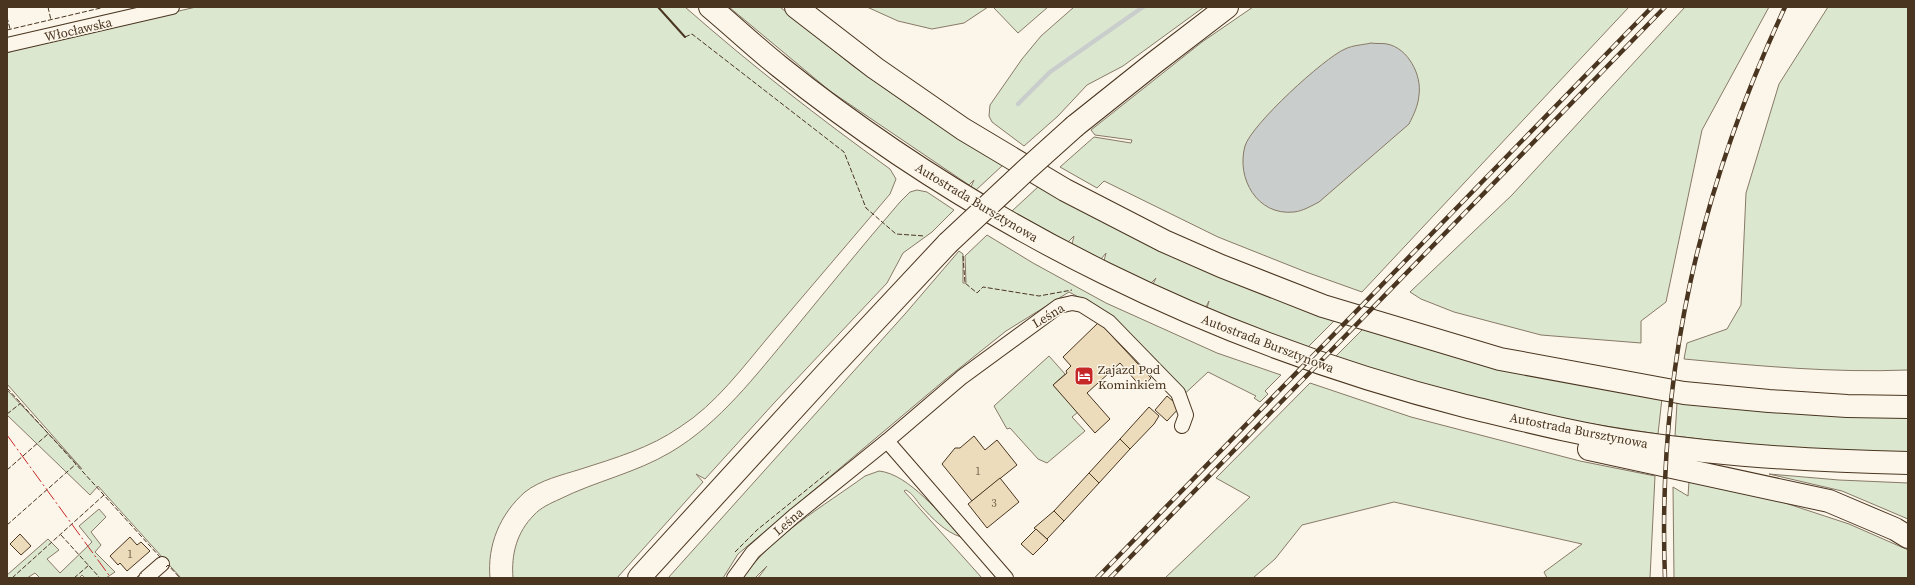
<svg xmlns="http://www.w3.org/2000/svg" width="1915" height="585" viewBox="0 0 1915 585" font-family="'Source Serif 4',serif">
  <rect width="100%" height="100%" fill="#fbf6e9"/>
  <g fill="#dce7d0" stroke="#887966">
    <path d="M196,7H685C751,65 819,118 890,169L896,179L890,194C850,241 810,288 770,335C743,367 716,404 680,427C650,448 615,458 581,469C562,475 540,480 525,492C500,514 487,545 490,578H181L98,486L90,495L7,415V390L82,469L7,384V53L20,48Z"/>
    <polygon points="729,7 780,7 853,66 917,111 1003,165 976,190 971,187 974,180 969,185 830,91"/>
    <polygon points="867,7 988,7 964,23 932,29 898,21"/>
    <polygon points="993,7 1048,7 1018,33"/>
    <polygon points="1074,7 1204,7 1123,66 1087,85 1058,116 1024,146 992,122 989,116 990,105 1022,59 1041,36"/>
    <polygon points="1253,7 1629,7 1362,292 1306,272 1218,237 1104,181 1097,188 1060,167 1094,137 1131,143 1132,140 1095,135 1091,130 1202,42"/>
    <polygon points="1685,7 1769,7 1702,130 1666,302 1641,321 1641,343 1541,335 1454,312 1421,299 1410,292 1512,195"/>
    <path d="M1828,7H1908V370C1833,373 1759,366 1684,359L1687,343L1727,329L1741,305L1746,193L1779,84Z"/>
    <polygon points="1039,186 1336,319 1307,348 1207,308 1209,301 1206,307 1205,307 1153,284 1156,278 1151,283 1104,261 1106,253 1101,259 1072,244 1074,236 1068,242 1012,211"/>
    <path d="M917,190L927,192L954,210L932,232L903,253L887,283L775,402L705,479L696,474L703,482L617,578H513C511,554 517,532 534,515C540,508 551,503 560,499C596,481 636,473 671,452C720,423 756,375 792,332C828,288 863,245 900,202L910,192Z"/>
    <polygon points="987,235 1033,263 1106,303 1217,353 1281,375 1265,391 1268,394 1260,402 1254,398 1256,396 1208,372 1178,400 1098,317 1101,309 1069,292 1006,331 946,379 738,554 723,578 668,578 905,314 959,251 963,254 963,283 966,283 965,256"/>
    <polygon points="1363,329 1446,354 1662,398 1658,434 1586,423 1468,398 1333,359"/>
    <polygon points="1049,356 1065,374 1053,385 1078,412 1072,417 1085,431 1047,463 1038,459 1010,428 1007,429 994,406"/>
    <polygon points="1310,383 1411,417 1580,461 1655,476 1650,578 1547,578 1544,572 1582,544 1394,502 1302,525 1275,559 1253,578 1165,578 1250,497 1216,478"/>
    <path d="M1677,403L1908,417V453C1830,452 1753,446 1675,436Z"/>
    <path d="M879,471C909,474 942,516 961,537C945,532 932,518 921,506C916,500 913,494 906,490L904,491L982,578H758L767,566L755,578H743C772,535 824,506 865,476Z"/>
    <polygon points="1769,474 1839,480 1908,483 1908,519 1842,491"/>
    <polygon points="1689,481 1773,499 1849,524 1906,549 1908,550 1908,578 1674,578 1673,487 1688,496"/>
    <polygon points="99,509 106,517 91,532 101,545 95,552 115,572 106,578 85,578 82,575 79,578 40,578 35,573 27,578 7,578 7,575 48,539 59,550 47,559 60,573 92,542 79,526"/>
  </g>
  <path fill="#c9cecd" stroke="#887966" d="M1371,43C1376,44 1382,43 1387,44C1408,48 1422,75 1419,95C1418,106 1414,114 1409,124L1319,202C1311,206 1303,211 1294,212C1257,216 1236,178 1245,146C1251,125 1324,58 1345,49C1353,45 1363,45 1371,43Z"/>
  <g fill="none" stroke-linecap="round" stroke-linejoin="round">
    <polyline stroke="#c9cecd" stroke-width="4.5" points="1018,104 1050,72 1143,7"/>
  </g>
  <g fill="#ecdcbc" stroke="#4a3520">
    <polygon points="1099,322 1151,378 1142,388 1120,363 1087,393 1110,419 1095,433 1053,385 1067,373 1066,371 1071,366 1063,357"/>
    <polygon points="1167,396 1180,407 1167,421 1155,410"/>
    <polygon points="1149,407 1159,416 1154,424 1130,449 1120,439"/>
    <polygon points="974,436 985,450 997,440 1017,465 972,501 942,464 955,448 960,448"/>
    <polygon points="1120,439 1130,449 1099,483 1089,473"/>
    <polygon points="1089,473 1099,483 1064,521 1054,511"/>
    <polygon points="1000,478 1019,502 987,528 968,504"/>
    <polygon points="1054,511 1064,521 1047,539 1034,528"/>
    <polygon points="1036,529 1048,540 1033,555 1021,544"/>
    <polygon points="20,534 31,546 21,555 10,544"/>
    <polygon points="130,537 137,545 141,542 150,551 127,571 120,563 118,565 110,556"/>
  </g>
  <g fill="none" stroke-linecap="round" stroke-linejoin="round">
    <g stroke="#4a3520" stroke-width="16">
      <g id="street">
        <polyline points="7,45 172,7"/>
        <polyline points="887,441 1006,578"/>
        <polyline points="146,578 162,564"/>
        <polyline points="734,578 753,552 794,516 887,441 962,377 1059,306 1072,303 1082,305 1109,322 1178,393 1186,415 1182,426"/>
      </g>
    </g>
    <g stroke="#4a3520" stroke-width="24">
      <g id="primary">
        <polyline points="1075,126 1154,63 1227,7"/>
        <polyline points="639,578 831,368 948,243"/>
      </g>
    </g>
    <g stroke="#4a3520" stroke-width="24">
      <g id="highway">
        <path d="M710,7C734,27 756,48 780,67C981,228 1217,343 1465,406C1523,420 1580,435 1639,443C1728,456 1818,461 1908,463"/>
        <polyline points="796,7 875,68 963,129 1065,190 1164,241 1221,266 1323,306 1500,359 1684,393 1769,401 1847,406 1908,407"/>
        <polyline points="1589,449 1829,501 1895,529 1908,537"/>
      </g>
    </g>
    <use href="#street" stroke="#fbf6e9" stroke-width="14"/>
    <use href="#primary" stroke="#fbf6e9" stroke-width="22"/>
    <use href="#highway" stroke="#fbf6e9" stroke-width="22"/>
    <g stroke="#4a3520" stroke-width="4.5">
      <g id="rail">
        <polyline points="1097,578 1652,7"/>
        <polyline points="1110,578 1665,7"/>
        <path d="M1665,578C1657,374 1699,191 1785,7"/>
      </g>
    </g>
    <use href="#rail" stroke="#fbf6e9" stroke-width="3" stroke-dasharray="9" stroke-linecap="butt"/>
    <g stroke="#4a3520" stroke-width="24" stroke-linecap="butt">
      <polyline id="primary-bridge" points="948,243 1026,170 1075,126"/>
    </g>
    <use href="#primary-bridge" stroke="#fbf6e9" stroke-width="22"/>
    <g stroke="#4a3520" stroke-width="1" stroke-dasharray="5 2" stroke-linecap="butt">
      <polyline points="48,7 51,20"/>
      <polyline points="7,17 10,29"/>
      <polyline points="7,30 105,7"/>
      <polyline points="685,37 692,34 844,152 866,208 896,234 925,236"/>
      <polyline points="963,256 965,283 977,293 983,287 1039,296 1072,290"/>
      <polyline points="7,388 160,557 157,559"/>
      <polyline points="7,414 21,403"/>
      <polyline points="7,470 48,434"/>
      <polyline points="7,525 76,464"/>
      <polyline points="61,535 100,578"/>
      <polyline points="735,552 757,530 831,470"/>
      <polyline points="166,567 168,565 180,578"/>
      <polyline points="12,578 104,495"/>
      <polyline points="74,578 89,565"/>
      <polyline points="136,578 142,573"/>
    </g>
    <polyline stroke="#4a3520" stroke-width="2" points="658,7 685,37"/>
    <polyline stroke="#c62828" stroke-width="1" stroke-dasharray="14 3 2 3" stroke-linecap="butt" points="7,435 111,578"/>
  </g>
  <defs>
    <g id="hotel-square" transform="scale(1)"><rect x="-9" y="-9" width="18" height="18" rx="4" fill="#c62828" stroke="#fbf6e9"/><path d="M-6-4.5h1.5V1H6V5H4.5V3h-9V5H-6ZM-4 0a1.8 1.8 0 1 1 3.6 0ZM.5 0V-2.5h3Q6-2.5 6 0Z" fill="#fff"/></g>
  </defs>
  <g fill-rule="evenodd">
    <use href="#hotel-square" x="1084" y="376"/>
  </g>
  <g text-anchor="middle" stroke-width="3" stroke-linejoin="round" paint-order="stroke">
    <g font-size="11" fill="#725f47">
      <text x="978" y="475">1</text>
      <text x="994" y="507">3</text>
      <text x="130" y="558">1</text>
    </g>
    <g font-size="13" fill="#4a3520" stroke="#fbf6e9">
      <text transform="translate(78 29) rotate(-13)" y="5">Włocławska</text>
      <text transform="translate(977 202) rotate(31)" y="5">Autostrada Bursztynowa</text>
      <text transform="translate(1048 315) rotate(-31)" y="5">Leśna</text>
      <text transform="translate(1268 343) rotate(21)" y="5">Autostrada Bursztynowa</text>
      <text transform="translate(1579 430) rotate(11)" y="5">Autostrada Bursztynowa</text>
      <text transform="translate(788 521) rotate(-40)" y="5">Leśna</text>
    </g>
    <g font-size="13" fill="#4a3520" stroke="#fbf6e9" text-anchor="start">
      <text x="1098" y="374">Zajazd Pod<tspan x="1098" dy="15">Kominkiem</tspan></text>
    </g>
  </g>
  <rect width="1915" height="585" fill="none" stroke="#4a3520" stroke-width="16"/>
</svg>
